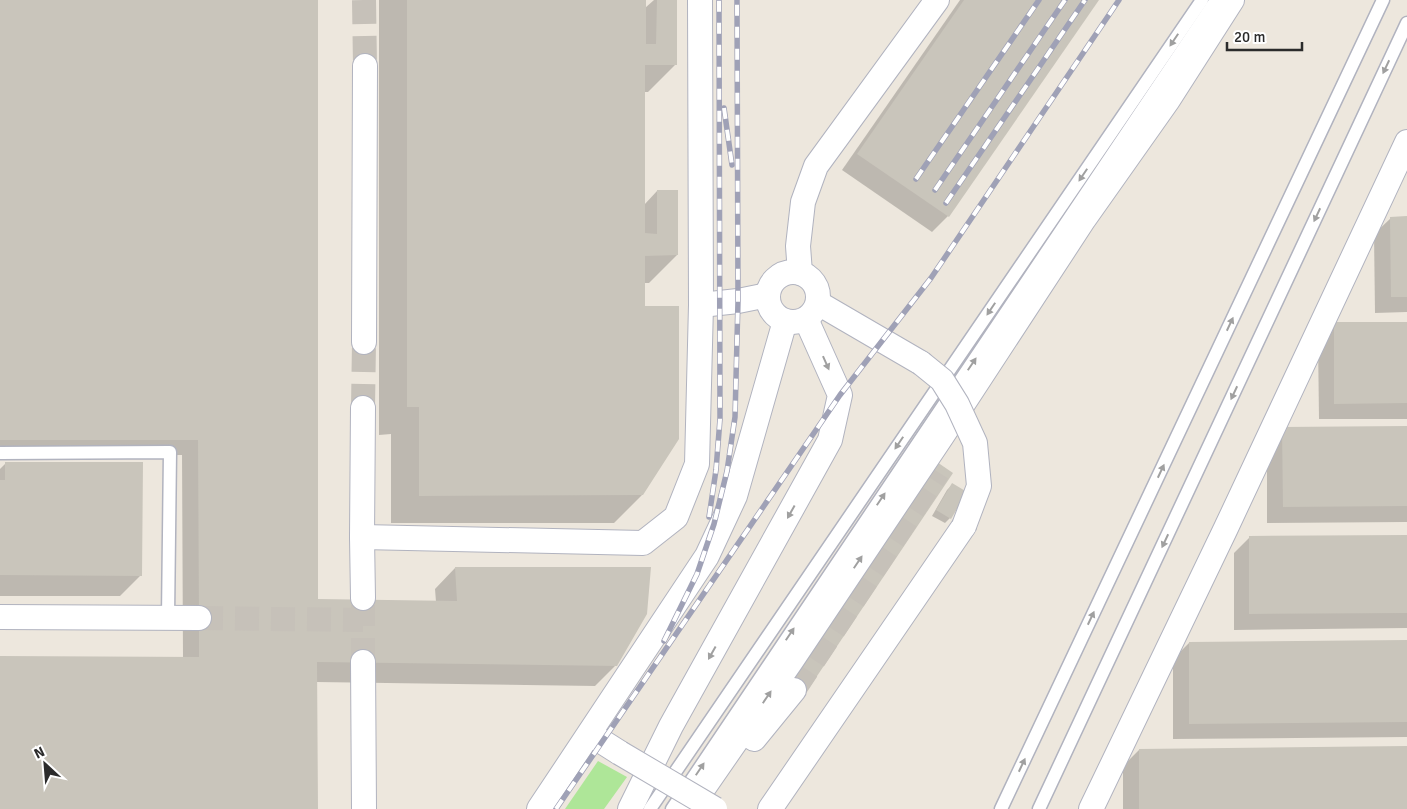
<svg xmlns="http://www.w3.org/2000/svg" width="1407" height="809" viewBox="0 0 1407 809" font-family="Signika,sans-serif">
  <rect width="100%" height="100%" fill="#ede7dd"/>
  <polygon fill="#aee698" points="598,761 627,777 604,809 565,809"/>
  <g fill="#0003">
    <polygon points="0,0 316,0 316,603 436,602 435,589 455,568 616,665 595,686 316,682 317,809 0,809 0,658 183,658 182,455 0,456"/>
    <polygon points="379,0 645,0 645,8 654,0 676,0 676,64 648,92 644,92 644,205 657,191 677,255 649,283 644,283 642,495 614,523 391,523 391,434 379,435"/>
    <polygon points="960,0 1097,0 948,216 932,232 842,170"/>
    <polygon points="1391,218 1407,218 1407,312 1375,313 1374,234"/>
    <polygon points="1407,323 1407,419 1319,419 1318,340 1334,324"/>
    <polygon points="1407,428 1407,522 1267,523 1267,445 1283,429"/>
    <polygon points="6,463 141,575 120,596 0,596 0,469"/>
    <polygon points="952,485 950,518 945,523 932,516 947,490"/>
    <polygon points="1407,536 1407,628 1234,630 1234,553 1250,537"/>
    <polygon points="1407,641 1407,737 1173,739 1173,659 1189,643"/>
    <polygon points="1407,748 1407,809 1123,809 1123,766 1139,750"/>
  </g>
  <g fill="#c9c5bb">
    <polygon points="0,0 318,0 318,599 457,601 455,567 651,567 647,614 617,666 317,662 318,809 0,809 0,656 199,657 199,618 198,440 0,440"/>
    <polygon points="407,0 646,0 646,44 656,44 657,0 677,0 677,65 645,65 645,233 657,234 657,190 678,190 678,255 645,256 645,306 679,306 679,439 643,495 419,496 419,407 407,407"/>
    <polygon points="964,0 1099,0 949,217 857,154"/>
    <polygon points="1407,216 1407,297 1391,297 1390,217"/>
    <polygon points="1334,322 1407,322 1407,403 1334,404"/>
    <polygon points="1407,426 1407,506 1283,507 1282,427"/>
    <polygon points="934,460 953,473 807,691 788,678"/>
    <polygon points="5,462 143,462 142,576 0,575 0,480 5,480"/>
    <polygon points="952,483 967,492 951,519 936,510"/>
    <polygon points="1407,535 1407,613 1249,614 1249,536"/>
    <polygon points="1407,640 1407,722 1189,724 1189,642"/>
    <polygon points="1407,746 1407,809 1139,809 1139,749"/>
  </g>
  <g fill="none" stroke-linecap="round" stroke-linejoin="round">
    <g stroke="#c6c1b9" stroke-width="24" stroke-dasharray="24 12" stroke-linecap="butt">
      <polyline points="364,0 365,66"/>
      <polyline points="363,408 364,342"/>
      <polyline points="199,618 363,620"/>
      <polyline points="363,662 363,605"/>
      <polyline points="794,690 938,472"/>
    </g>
    <g stroke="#b1b3bf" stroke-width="15">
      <g id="lane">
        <polyline points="0,453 170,452 168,617"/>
        <polyline points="650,809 1202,0"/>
        <polyline points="672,809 1216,0"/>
        <polyline points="1001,809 1383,0"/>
        <polyline points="1039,809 1407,23"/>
      </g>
    </g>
    <g stroke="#b1b3bf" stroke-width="26">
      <g id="street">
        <circle cx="793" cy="297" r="25"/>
        <polyline points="800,273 798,246 803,202 816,166 937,0"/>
        <polyline points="818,303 921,363"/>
        <polyline points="701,305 738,301 768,295"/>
        <polyline points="364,342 365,66"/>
        <polyline points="363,408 362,537 363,598"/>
        <polyline points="362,537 643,543 676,517 697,464 701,305 700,0"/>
        <polyline points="0,617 199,618"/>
        <polyline points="363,662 364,809"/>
        <polyline points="590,734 620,753"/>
        <polyline points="754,739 794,690"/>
        <polyline points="539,809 707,556 735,496 785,321"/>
        <polyline points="630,809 671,726 830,440 840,395 806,319"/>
        <polyline points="689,809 790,663 942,436 1084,219 1168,100 1232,0"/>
        <polyline points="770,809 964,526"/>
        <polyline points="1091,809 1226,528 1407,142"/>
      </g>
    </g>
    <use href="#lane" stroke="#fff" stroke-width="12"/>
    <use href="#street" stroke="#fff" stroke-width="24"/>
    <g stroke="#9fa1b6" stroke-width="5.5">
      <g id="rail">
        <polyline points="724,108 732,165"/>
        <polyline points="916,179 1039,0"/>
        <polyline points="935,190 1065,0"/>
        <polyline points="946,203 1085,0"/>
        <polyline points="709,517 716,470 720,419 719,0"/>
        <polyline points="664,641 697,574 714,524 727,471 735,417 738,301 737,0"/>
        <polyline points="556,809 840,395 931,278 1119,0"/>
      </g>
    </g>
    <use href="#rail" stroke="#fff" stroke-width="4" stroke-dasharray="11" stroke-linecap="butt"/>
    <g stroke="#b1b3bf" stroke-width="26" stroke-linecap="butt">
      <g id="street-bridge">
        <polyline points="921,363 942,380 957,404 975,443 979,486 964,526"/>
        <polyline points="620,753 715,809"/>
      </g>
    </g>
    <use href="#street-bridge" stroke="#fff" stroke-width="24"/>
  </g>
  <defs><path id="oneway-solid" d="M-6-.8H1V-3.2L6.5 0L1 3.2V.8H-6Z" transform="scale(1.25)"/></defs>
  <g fill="#a0a0a0">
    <use href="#oneway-solid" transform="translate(1174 40) rotate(124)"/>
    <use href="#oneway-solid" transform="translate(1386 67) rotate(115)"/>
    <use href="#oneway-solid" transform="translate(1083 175) rotate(124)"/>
    <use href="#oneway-solid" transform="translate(1317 215) rotate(115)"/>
    <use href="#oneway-solid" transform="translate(991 309) rotate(124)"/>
    <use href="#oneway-solid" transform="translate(1230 324) rotate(-65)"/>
    <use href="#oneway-solid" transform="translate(826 363) rotate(66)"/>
    <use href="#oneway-solid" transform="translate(972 364) rotate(-56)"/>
    <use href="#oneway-solid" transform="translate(1234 393) rotate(115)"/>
    <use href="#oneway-solid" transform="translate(899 443) rotate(124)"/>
    <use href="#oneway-solid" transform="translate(1161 471) rotate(-65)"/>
    <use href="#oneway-solid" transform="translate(881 499) rotate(-56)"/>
    <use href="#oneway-solid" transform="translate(791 512) rotate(119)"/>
    <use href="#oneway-solid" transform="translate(1165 541) rotate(115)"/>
    <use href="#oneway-solid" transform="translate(858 562) rotate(-56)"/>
    <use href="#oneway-solid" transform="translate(1091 618) rotate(-65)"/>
    <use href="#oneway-solid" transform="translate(790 634) rotate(-56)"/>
    <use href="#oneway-solid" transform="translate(712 653) rotate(119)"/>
    <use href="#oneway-solid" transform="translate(767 697) rotate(-56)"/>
    <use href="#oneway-solid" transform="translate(1022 765) rotate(-65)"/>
    <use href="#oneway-solid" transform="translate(700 769) rotate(-56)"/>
  </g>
  <g transform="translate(45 764) rotate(334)" stroke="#ffffff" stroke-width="4" paint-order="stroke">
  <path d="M0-4L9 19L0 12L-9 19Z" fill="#2b2b2b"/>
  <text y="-8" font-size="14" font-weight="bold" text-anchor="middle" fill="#2b2b2b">N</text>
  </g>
  <path d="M1227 42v8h75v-8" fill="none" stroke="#2b2b2b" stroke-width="2.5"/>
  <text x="1234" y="42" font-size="15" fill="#2b2b2b" stroke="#ffffff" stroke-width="4" paint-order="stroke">20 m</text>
</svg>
